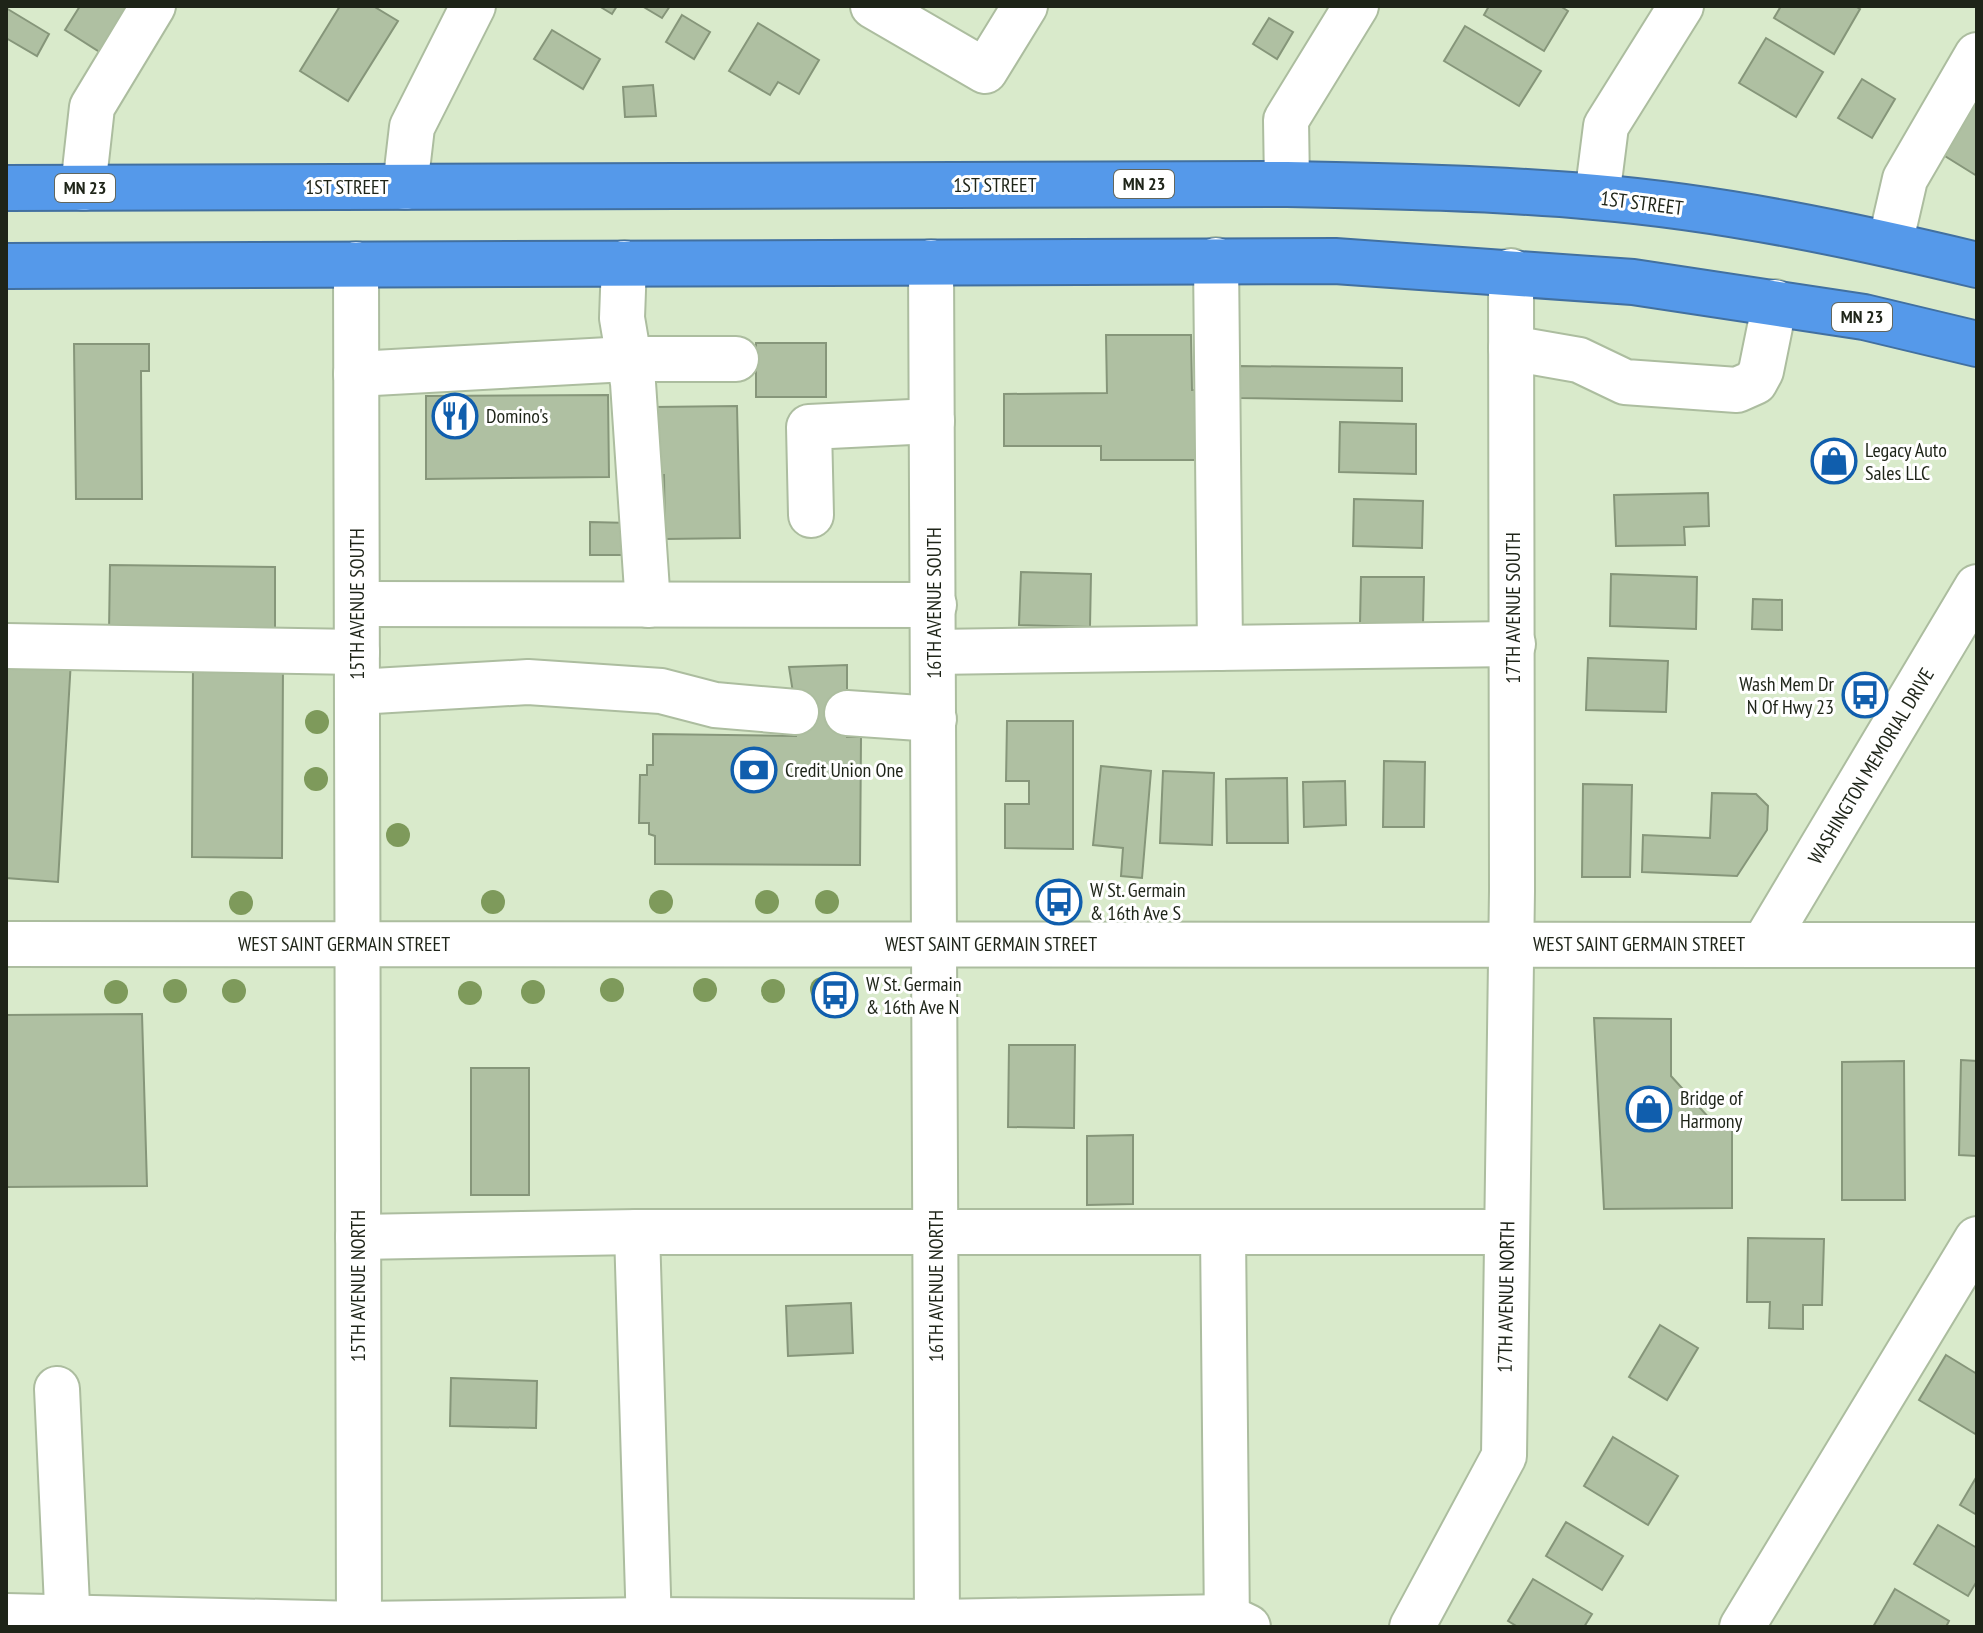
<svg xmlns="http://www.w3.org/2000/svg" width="1983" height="1633" viewBox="0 0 1983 1633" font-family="'PT Sans Narrow',sans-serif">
  <rect width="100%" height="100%" fill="#d9eacb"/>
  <g fill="#afc0a2" stroke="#86967a" stroke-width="2">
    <polygon points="80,6 127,6 134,11 106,56 65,30"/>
    <polygon points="340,6 373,6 398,21 348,101 300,71"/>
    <polygon points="599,6 617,6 612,14"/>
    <polygon points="642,6 670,6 662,18"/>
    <polygon points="1489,6 1560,6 1568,11 1544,51 1484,15"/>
    <polygon points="1781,6 1855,6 1860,9 1834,54 1774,18"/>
    <polygon points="6,8 49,34 37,56 6,38"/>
    <polygon points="682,15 710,32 694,59 666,42"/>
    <polygon points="1269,18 1293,32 1277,59 1253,44"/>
    <polygon points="758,23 819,60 799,94 778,82 770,95 729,71"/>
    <polygon points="1465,26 1541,71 1519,106 1444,61"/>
    <polygon points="552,30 600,59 583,89 534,59"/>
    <polygon points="1766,38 1823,72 1796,117 1739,83"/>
    <polygon points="1862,79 1895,99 1872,138 1838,118"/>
    <polygon points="653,85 656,116 625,117 623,87"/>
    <polygon points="1977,93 1977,176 1940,153"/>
    <polygon points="1106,335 1191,335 1192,390 1207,390 1208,460 1101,460 1101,446 1004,446 1004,394 1107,393"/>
    <rect x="756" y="343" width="70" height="54"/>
    <polygon points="74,344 149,344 149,371 141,371 142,499 76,499"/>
    <polygon points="1240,366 1402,368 1402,401 1240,398"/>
    <polygon points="608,395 609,477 426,479 426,396"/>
    <polygon points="737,406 740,538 665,539 664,475 656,475 654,407"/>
    <polygon points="1340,422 1416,424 1416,474 1339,472"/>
    <polygon points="1817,449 1851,449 1850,473 1817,473"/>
    <polygon points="1708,493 1709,526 1684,527 1685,545 1616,546 1614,495"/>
    <polygon points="1354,499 1423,501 1422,548 1353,546"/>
    <polygon points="590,522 630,523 630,555 590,555"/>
    <polygon points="110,565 275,567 275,633 109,632"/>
    <polygon points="1021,572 1091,574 1090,627 1019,625"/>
    <polygon points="1611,574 1697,577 1696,629 1610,626"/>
    <polygon points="1361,577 1424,577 1423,625 1360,624"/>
    <polygon points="1753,599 1782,600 1782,630 1752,629"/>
    <polygon points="6,656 71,660 58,882 6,878"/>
    <polygon points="1588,658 1668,661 1666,712 1586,710"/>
    <polygon points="193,662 283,663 282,858 192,857"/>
    <polygon points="847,665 847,737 861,737 860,865 655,864 655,836 649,834 649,823 639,823 640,775 647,775 647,765 653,765 653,734 796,736 796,712 789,667"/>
    <polygon points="1007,721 1073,721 1073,849 1005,848 1005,804 1029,804 1029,781 1006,781"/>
    <polygon points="1384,761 1425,762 1424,827 1383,827"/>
    <polygon points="1101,766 1151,771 1142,878 1121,876 1123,848 1093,845"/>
    <polygon points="1163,771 1214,773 1212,845 1160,843"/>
    <polygon points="1287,778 1288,843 1227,843 1226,779"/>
    <polygon points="1345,781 1346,825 1304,827 1303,782"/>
    <polygon points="1583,784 1632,785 1630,877 1582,877"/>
    <polygon points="1712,793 1756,794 1768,806 1767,830 1737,876 1642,872 1643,835 1710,838"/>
    <polygon points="142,1014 147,1186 6,1187 6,1015"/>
    <polygon points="1594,1018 1671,1019 1671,1076 1720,1130 1732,1130 1732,1208 1604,1209"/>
    <polygon points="1009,1045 1075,1045 1074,1128 1008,1127"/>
    <polygon points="1961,1060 1977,1061 1977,1156 1959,1155"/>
    <polygon points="1904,1061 1905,1200 1842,1200 1842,1062"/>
    <rect x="471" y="1068" width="58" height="127"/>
    <polygon points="1133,1135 1133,1204 1087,1205 1087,1136"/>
    <polygon points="1748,1238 1824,1239 1822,1305 1803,1305 1803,1329 1769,1328 1770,1302 1747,1302"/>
    <polygon points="851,1303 853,1353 788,1356 786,1306"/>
    <polygon points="1660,1325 1698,1348 1667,1400 1629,1377"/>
    <polygon points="1946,1355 1977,1374 1977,1435 1919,1400"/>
    <polygon points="451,1378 537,1381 536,1428 450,1426"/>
    <polygon points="1613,1437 1678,1476 1648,1525 1584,1486"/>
    <polygon points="1977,1476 1977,1515 1960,1505"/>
    <polygon points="1566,1522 1623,1556 1602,1590 1546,1556"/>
    <polygon points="1938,1525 1977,1548 1977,1581 1968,1596 1914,1564"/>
    <polygon points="1533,1579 1592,1614 1584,1627 1518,1627 1508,1621"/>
    <polygon points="1895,1589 1949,1621 1946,1627 1873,1627"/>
  </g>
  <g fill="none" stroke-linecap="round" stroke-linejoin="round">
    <g stroke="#acbd9f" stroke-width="48">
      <g id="minor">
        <polyline points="873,6 985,71 1025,6"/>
        <polyline points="1287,184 1286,120 1356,6"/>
        <polyline points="405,187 412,127 473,6"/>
        <polyline points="83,188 92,107 153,6"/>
        <polyline points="1597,197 1606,126 1681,6"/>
        <polyline points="1890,244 1905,179 1977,55"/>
        <polyline points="1216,260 1220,648"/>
        <polyline points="931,262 937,1627"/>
        <polyline points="624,263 622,318 633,383 648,605"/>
        <polyline points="356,264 359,1627"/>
        <polyline points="1511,348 1579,360 1625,382 1737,390 1755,382 1761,371 1775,302"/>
        <polyline points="356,374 627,359 736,359"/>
        <polyline points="811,515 809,427 932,421"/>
        <polyline points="358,604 934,605"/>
        <polyline points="6,646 357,652"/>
        <polyline points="934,652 1513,644"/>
        <polyline points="357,692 528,682 661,691 715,705 796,712"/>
        <polyline points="847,713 934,719"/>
        <polyline points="6,944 1977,945"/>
        <polyline points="1764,944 1977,587"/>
        <polyline points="637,1232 649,1627"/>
        <polyline points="1223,1233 1227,1627"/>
        <polyline points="358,1237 637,1232 1507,1232"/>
        <polyline points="57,1389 68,1627"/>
        <polyline points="6,1616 359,1624 649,1620 937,1622 1227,1617 1248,1627"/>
        <polyline points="1412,1627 1504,1456 1512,891 1511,271"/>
        <polyline points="1742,1627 1977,1239"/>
      </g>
    </g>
    <g stroke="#4270a0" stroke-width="48">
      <g id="highway">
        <path d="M6,188L1287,184C1390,186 1493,188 1595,197C1724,208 1852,235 1977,265"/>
        <polyline points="6,266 1335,261 1633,282 1864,317 1977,344"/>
      </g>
    </g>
    <use href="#minor" stroke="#fff" stroke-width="44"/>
    <use href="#highway" stroke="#5599ea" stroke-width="44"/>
  </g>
  <g fill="#7e9a5b">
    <circle cx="317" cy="722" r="12"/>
    <circle cx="316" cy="779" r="12"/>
    <circle cx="398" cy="835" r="12"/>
    <circle cx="493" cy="902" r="12"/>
    <circle cx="661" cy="902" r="12"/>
    <circle cx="767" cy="902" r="12"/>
    <circle cx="827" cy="902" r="12"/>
    <circle cx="241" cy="903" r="12"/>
    <circle cx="822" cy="989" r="12"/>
    <circle cx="612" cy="990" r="12"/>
    <circle cx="705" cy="990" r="12"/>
    <circle cx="175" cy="991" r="12"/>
    <circle cx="234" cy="991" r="12"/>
    <circle cx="773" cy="991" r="12"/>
    <circle cx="116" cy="992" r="12"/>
    <circle cx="533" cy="992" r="12"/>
    <circle cx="470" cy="993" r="12"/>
  </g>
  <defs>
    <g id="restaurant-ring" transform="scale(2.3)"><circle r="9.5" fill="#fff" stroke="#105ead" stroke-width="1.5"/><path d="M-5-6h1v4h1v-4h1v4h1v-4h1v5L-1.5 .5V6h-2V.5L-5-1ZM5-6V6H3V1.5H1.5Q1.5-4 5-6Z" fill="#105ead"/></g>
    <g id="shop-ring" transform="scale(2.3)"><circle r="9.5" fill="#fff" stroke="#105ead" stroke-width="1.5"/><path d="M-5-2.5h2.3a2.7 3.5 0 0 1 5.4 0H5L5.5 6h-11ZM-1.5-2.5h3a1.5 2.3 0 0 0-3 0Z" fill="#105ead"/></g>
    <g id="bus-ring" transform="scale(2.3)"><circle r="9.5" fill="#fff" stroke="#105ead" stroke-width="1.5"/><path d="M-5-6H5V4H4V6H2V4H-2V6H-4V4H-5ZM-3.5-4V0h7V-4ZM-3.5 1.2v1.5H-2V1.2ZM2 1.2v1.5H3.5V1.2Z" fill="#105ead"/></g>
    <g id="bank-ring" transform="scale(2.3)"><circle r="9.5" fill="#fff" stroke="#105ead" stroke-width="1.5"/><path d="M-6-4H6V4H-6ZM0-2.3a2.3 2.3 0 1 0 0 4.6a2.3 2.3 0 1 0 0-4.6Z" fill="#105ead"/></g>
  </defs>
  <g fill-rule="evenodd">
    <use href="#restaurant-ring" x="455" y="416"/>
    <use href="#shop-ring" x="1834" y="461"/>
    <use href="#bus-ring" x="1865" y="695"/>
    <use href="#bank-ring" x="754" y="770"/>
    <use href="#bus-ring" x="1059" y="902"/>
    <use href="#bus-ring" x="835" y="995"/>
    <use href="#shop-ring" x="1649" y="1109"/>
  </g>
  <g text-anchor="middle" stroke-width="6" stroke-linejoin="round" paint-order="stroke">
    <g fill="#fff" stroke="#62665d" stroke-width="2">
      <rect x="1114" y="170" width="60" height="28" rx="6"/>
      <rect x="55" y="174" width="60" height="28" rx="6"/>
      <rect x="1832" y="303" width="60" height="28" rx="6"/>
    </g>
    <g font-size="18" font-weight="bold" fill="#1e2418">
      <text x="1144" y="190">MN 23</text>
      <text x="85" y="194">MN 23</text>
      <text x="1862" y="323">MN 23</text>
    </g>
    <g font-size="20" fill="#1e2418" stroke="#fff">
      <text x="995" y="192">1ST STREET</text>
      <text x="347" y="194">1ST STREET</text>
      <text transform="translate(1642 203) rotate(7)" y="7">1ST STREET</text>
      <text transform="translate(934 603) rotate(-90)" y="7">16TH AVENUE SOUTH</text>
      <text transform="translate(357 604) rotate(-90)" y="7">15TH AVENUE SOUTH</text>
      <text transform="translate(1513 608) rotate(-90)" y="7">17TH AVENUE SOUTH</text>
      <text transform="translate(1871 766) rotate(-59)" y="7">WASHINGTON MEMORIAL DRIVE</text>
      <text x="344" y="951">WEST SAINT GERMAIN STREET</text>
      <text x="991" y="951">WEST SAINT GERMAIN STREET</text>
      <text x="1639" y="951">WEST SAINT GERMAIN STREET</text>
      <text transform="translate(358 1286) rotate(-90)" y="7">15TH AVENUE NORTH</text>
      <text transform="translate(936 1286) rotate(-90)" y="7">16TH AVENUE NORTH</text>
      <text transform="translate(1506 1297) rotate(-89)" y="7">17TH AVENUE NORTH</text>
    </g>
    <g font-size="20" fill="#1e2418" stroke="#fff" text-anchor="start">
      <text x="486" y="423">Domino's</text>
      <text x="1865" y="457">Legacy Auto<tspan x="1865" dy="23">Sales LLC</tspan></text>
      <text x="1834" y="691" text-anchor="end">Wash Mem Dr<tspan x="1834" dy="23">N Of Hwy 23</tspan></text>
      <text x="785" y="777">Credit Union One</text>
      <text x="1090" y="897">W St. Germain<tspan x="1090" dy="23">&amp; 16th Ave S</tspan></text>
      <text x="866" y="991">W St. Germain<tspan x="866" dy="23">&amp; 16th Ave N</tspan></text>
      <text x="1680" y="1105">Bridge of<tspan x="1680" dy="23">Harmony</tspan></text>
    </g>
  </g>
  <rect width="1983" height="1633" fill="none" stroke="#1e2418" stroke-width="16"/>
</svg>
